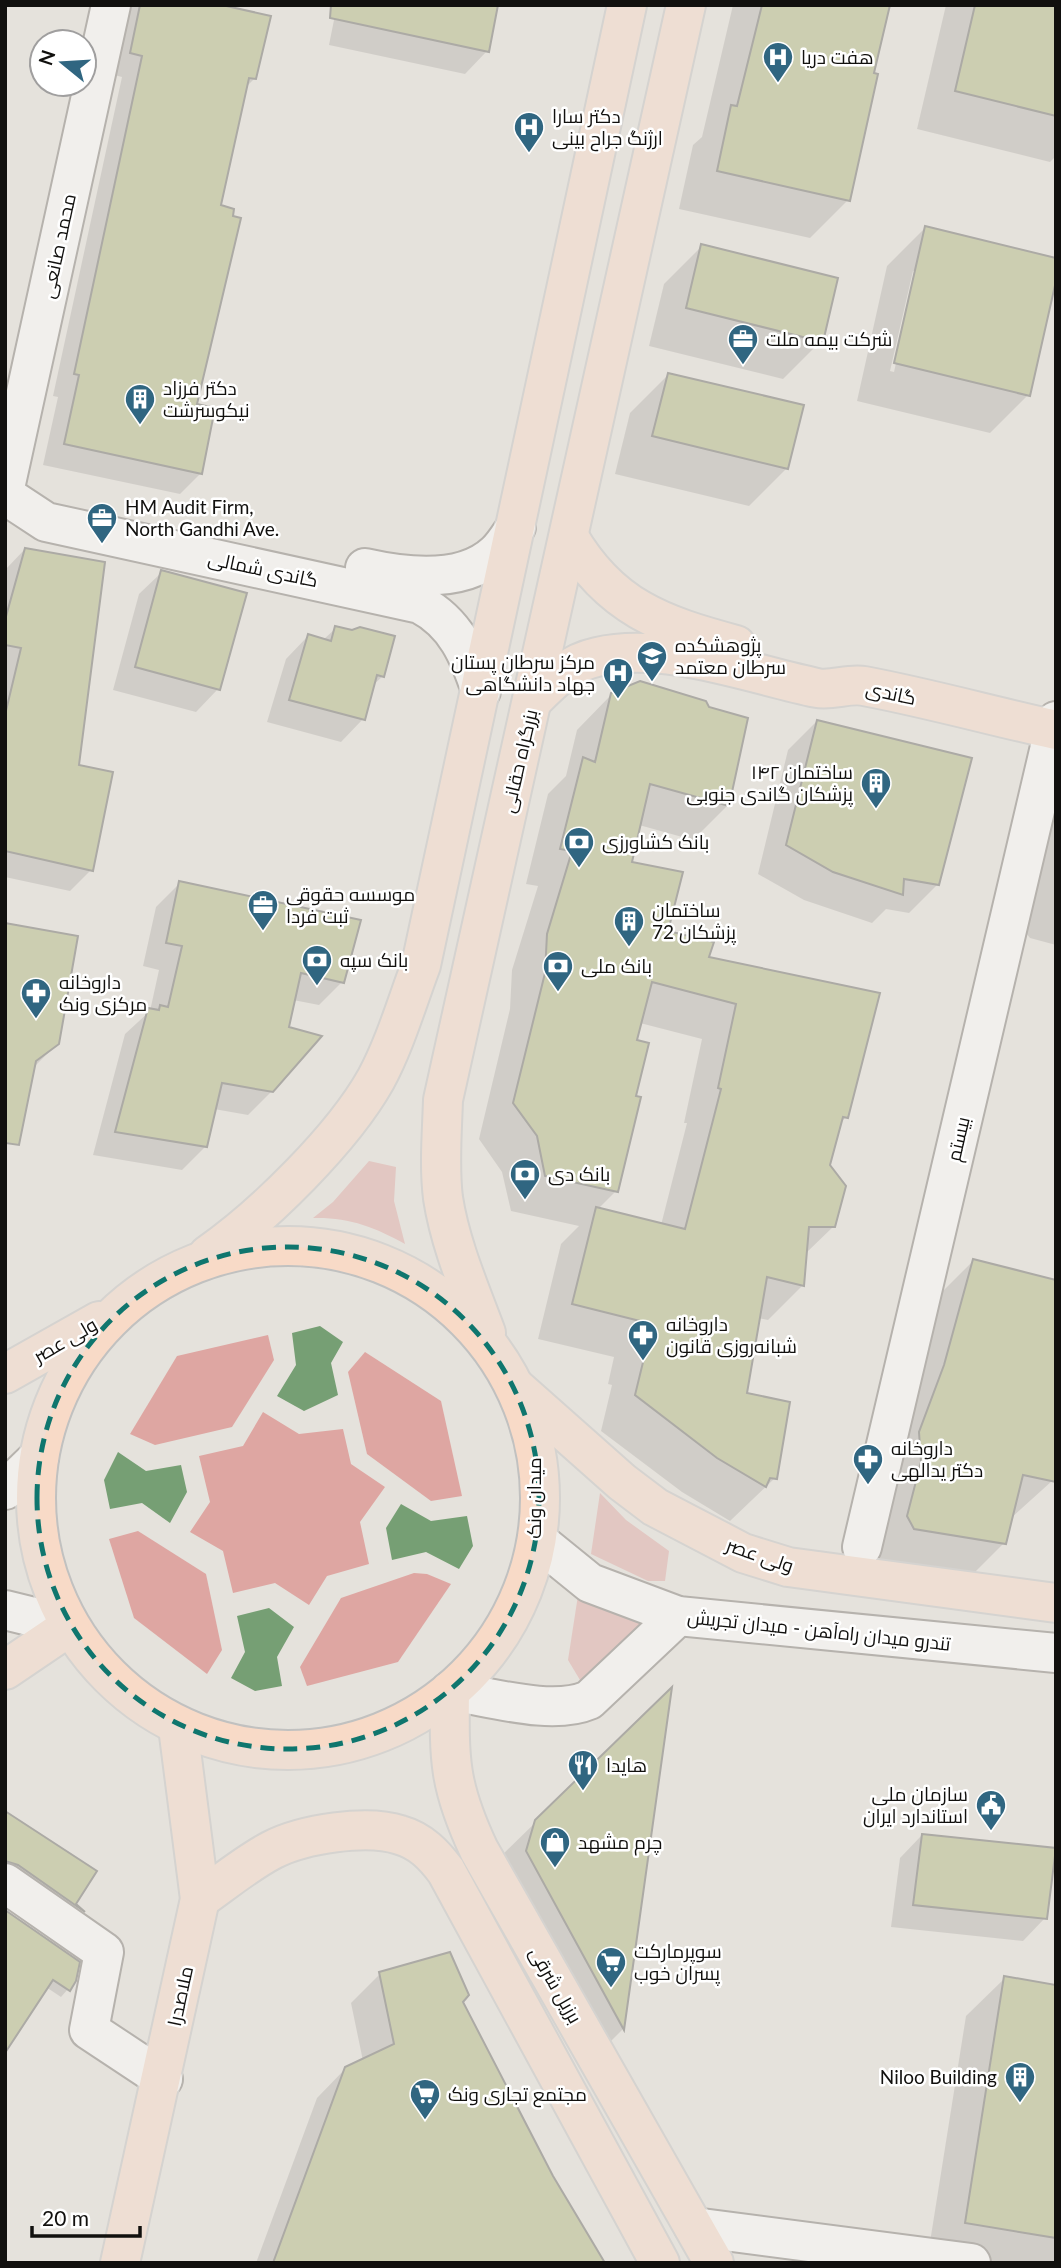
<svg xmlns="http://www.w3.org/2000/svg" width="1061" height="2268" viewBox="0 0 1061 2268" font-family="Lato,Cairo,sans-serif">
  <rect width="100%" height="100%" fill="#e5e2dc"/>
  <g fill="#dea6a2">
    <path d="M369,1161L396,1167L394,1201L405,1244C375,1227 348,1217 313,1218L333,1202Z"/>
    <polygon points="268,1335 274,1360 232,1427 155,1445 130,1434 177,1356"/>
    <polygon points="365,1352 441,1401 462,1496 431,1501 367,1454 348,1372"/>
    <polygon points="263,1412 299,1434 343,1429 351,1464 385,1487 360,1522 369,1564 327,1576 309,1605 275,1583 233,1593 223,1551 190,1532 210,1502 199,1456 243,1446"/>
    <polygon points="600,1493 626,1520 669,1551 665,1581 648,1581 591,1554"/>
    <polygon points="138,1531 206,1574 222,1650 207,1674 134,1618 109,1539"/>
    <polygon points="414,1573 427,1574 451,1584 398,1662 307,1686 300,1667 341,1598"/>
    <polygon points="579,1589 653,1617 583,1685 568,1660"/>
  </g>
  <g fill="#769f74">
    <polygon points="320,1326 343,1342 331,1363 338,1395 304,1411 277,1396 296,1365 292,1333"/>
    <polygon points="118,1452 146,1471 181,1465 187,1492 170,1523 142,1503 110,1509 104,1480"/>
    <polygon points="401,1504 431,1521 467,1516 473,1546 459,1569 426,1552 392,1560 386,1528"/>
    <polygon points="269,1608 294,1627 277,1657 282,1686 255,1691 231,1678 245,1652 237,1616"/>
  </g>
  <g fill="#0003" fill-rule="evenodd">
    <polygon points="129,5 214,5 255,78 245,88 219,206 195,405 201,473 180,494 43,465 58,397 53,396 122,77 110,74"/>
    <polygon points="337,5 487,51 465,74 329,45"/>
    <polygon points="733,5 889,5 871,75 848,200 810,238 679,209 693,145 702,137"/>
    <polygon points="946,5 1056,5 1056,156 1050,162 917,129"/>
    <path d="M925,228L1028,395L990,433L857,401L887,266ZM913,271H916L894,372L890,371Z"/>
    <polygon points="702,246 821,341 783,379 649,346 664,284"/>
    <polygon points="669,374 787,468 749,506 615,474 630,413"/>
    <polygon points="25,549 77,767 91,870 70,891 5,877 5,570"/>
    <polygon points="162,572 218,689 196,712 113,690 139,594"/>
    <polygon points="336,628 383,676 372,686 363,719 341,742 267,722 286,659 308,636 323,640"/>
    <path d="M612,694L728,805L693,840L639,825L630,864L666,932L707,959L846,1117L839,1124L828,1165L834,1226L805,1254L803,1285L768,1320L758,1318L745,1395L775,1478L730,1521L682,1492L601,1431L612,1385L608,1384L614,1357L538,1339L561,1244L579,1226L511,1211L502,1172L479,1139L510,1009L512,970L538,886L526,884L548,794L566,776L577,730ZM640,1023L702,1039L684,1123H687L661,1225L598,1209L616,1191L634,1097L635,1042Z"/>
    <polygon points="817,721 970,759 938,884 909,913 886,909 872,923 804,900 758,874 788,750"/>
    <polygon points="1056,815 1056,945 1030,938 1022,928 1045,826"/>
    <polygon points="180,883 342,982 319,1005 293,1000 272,1091 248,1115 214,1109 206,1146 182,1170 93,1155 125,1034 150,1011 159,970 143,966 156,907"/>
    <polygon points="5,924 58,1043 33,1068"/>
    <polygon points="973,1261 1052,1481 1011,1518 1004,1543 966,1581 876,1567 870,1555 935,1299"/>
    <polygon points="669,1692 622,2030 585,2067 497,1860"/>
    <polygon points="5,1814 95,1872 74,1905 82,1912 76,1918 5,1870"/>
    <polygon points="922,1835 1045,1918 1023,1941 891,1927 900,1858"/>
    <polygon points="5,1912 68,1989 61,1997 46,1987"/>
    <polygon points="380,1974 461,2002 552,2177 603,2263 256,2263 317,2098 346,2068 363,2061 351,2003"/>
    <polygon points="1005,1978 1056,1986 1056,2263 927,2261 966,2016"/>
  </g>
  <g fill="#aeb57d" stroke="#666762" stroke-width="2">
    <polygon points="140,5 222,5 271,16 256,79 249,78 221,205 234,209 233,216 241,218 197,404 215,408 202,474 64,444 79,375 74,374 142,56 130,53"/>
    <polygon points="331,5 498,5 489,52 330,18"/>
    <polygon points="762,5 890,5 874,73 878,74 850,201 717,171 731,105 737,106"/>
    <polygon points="975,5 1056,5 1056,116 955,91"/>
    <polygon points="925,226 1056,258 1056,281 1030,396 894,363"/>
    <polygon points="701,244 838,278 823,342 686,308"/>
    <polygon points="668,373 804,405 788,469 652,436"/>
    <polygon points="25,548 105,562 79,765 113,772 93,871 5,851 5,715 21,648 5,645 5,620"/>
    <polygon points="161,570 247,593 220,690 135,667"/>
    <polygon points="335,626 352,630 360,627 395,636 384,677 377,675 365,720 289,700 308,634 331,641"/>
    <polygon points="640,681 706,701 709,707 748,718 729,806 650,784 632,862 683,872 668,931 714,942 709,957 880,993 848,1118 843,1117 830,1165 846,1186 835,1227 809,1227 804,1286 767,1277 747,1393 790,1402 777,1479 770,1478 766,1487 717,1458 635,1395 646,1350 642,1349 648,1323 572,1304 596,1207 685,1229 721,1089 718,1088 736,1004 652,982 637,1040 649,1043 636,1096 641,1097 618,1192 545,1176 537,1136 513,1103 545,973 547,934 572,851 560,849 583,757 595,762 611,693"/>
    <polygon points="817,720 972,758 939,885 904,879 903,895 833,872 786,845"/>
    <polygon points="179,881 361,920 344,983 301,973 289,1027 322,1036 273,1092 222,1083 207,1147 115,1132 148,1008 159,1010 160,1005 168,1007 182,946 166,943"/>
    <polygon points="5,923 78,936 59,1044 36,1061 19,1145 5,1143"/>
    <polygon points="973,1259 1056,1280 1056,1482 1023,1475 1006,1544 914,1529 907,1516 921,1462 919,1432 944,1365"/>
    <polygon points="672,1687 624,2030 526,1851 535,1820"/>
    <polygon points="5,1811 97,1871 76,1904 85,1912 18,1865 5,1861"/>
    <polygon points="922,1834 1056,1848 1047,1919 913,1905"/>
    <polygon points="5,1910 80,1962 76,1981 70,1991 53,1980 5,2053"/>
    <polygon points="450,1952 469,1995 463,2002 553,2176 605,2263 273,2263 345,2067 394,2044 379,1972"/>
    <polygon points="1004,1976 1056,1985 1056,2238 965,2223"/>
  </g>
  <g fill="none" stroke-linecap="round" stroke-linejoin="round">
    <g stroke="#7c7974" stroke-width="42">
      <g id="minor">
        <polyline points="5,488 111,5"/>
        <path d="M5,495L46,522L420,604C456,623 469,655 481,691"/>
        <path d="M365,568C405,577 463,584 496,553C504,546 510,535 516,527"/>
        <polyline points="5,1490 39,1457"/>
        <polyline points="537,1540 590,1583 678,1616 1056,1653"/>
        <polyline points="862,1547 1056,721"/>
        <polyline points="5,1610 70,1626"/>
        <path d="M450,1691C491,1697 552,1716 589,1700L678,1616"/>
        <polyline points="5,1883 104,1952 89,2030 163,2079"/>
        <polyline points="694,2227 971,2263"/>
      </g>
    </g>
    <g stroke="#c1c1c0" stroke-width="42">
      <g id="major">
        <path d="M569,537C610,607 661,625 736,645"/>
        <path d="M532,701C552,681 569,663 597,657C665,641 750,674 817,688C832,691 849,683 864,686C928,698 992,716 1056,730"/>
        <circle cx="288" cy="1498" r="252"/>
        <path d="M208,1255C264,1216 343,1138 376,1079C395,1044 407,1002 421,965L627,5"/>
        <path d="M486,1333C470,1290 450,1244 443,1198C439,1166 442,1133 443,1100L686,5"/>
        <polyline points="5,1374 99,1321"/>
        <polyline points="516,1388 622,1482 655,1507 743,1553 788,1567 1056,1603"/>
        <polyline points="5,1670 70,1626"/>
        <path d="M450,1691C449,1761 449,1786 479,1850L714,2263"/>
        <path d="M200,1899C223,1883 247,1863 272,1850C303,1834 367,1824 400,1835C421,1841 434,1855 446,1871L660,2263"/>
        <polyline points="120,2263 200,1899 178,1727"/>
      </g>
    </g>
    <use href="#minor" stroke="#fff" stroke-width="38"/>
    <use href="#major" stroke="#f8dac7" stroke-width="38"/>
  </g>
  <path d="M0 0H1061V2268H0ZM37 1498a251 251 0 1 1 502 0a251 251 0 1 1-502 0Z" fill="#e5e2dc" fill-opacity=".55" fill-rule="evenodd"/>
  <path fill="none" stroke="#0f766e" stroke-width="5" stroke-dasharray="14 9" stroke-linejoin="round" d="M37 1498a251 251 0 1 1 502 0a251 251 0 1 1-502 0Z"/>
  <defs>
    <g id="hospital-pin" transform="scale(1.575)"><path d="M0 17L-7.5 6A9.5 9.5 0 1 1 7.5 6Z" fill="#306681" stroke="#fff"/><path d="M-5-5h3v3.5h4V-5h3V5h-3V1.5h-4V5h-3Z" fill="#fff"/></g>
    <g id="office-pin" transform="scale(1.575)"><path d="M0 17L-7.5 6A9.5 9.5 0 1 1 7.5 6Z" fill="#306681" stroke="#fff"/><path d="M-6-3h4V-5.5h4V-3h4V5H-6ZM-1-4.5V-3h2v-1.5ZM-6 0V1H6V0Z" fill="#fff"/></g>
    <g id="building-pin" transform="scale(1.575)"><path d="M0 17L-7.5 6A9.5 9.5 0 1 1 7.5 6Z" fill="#306681" stroke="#fff"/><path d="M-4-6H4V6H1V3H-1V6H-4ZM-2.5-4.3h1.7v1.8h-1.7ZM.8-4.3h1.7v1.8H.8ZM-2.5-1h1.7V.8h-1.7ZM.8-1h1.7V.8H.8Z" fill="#fff"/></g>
    <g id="university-pin" transform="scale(1.575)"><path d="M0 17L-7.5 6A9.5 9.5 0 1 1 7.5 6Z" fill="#306681" stroke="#fff"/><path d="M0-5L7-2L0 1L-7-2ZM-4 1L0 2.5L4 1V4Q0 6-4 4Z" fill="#fff"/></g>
    <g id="bank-pin" transform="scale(1.575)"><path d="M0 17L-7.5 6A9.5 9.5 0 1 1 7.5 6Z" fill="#306681" stroke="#fff"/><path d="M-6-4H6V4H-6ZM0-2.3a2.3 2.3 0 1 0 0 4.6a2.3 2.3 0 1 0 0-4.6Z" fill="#fff"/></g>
    <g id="pharmacy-pin" transform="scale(1.575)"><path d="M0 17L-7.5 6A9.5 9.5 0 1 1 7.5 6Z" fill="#306681" stroke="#fff"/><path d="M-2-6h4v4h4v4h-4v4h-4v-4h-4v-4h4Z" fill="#fff"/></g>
    <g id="restaurant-pin" transform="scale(1.575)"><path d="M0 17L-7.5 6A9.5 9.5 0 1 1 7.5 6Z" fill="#306681" stroke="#fff"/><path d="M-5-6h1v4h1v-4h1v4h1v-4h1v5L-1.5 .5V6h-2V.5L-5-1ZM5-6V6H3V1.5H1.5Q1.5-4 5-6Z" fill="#fff"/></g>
    <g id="civic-pin" transform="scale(1.575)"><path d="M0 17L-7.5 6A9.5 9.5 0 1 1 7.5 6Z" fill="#306681" stroke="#fff"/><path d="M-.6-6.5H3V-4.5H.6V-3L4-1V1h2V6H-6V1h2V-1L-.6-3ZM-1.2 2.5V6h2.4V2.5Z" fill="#fff"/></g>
    <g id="shop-pin" transform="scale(1.575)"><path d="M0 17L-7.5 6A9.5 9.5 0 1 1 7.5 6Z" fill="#306681" stroke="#fff"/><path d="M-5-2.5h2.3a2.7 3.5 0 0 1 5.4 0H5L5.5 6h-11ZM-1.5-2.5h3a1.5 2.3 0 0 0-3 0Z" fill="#fff"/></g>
    <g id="supermarket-pin" transform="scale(1.575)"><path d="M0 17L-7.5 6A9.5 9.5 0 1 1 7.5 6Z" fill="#306681" stroke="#fff"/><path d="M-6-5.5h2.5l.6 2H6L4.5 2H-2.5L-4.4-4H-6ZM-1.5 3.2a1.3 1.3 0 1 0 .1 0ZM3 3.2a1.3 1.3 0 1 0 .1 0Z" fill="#fff"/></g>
  </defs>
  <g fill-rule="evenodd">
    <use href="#hospital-pin" x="778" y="57"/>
    <use href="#hospital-pin" x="529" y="127"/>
    <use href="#office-pin" x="743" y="339"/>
    <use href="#building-pin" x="140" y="399"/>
    <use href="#office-pin" x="102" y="518"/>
    <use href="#university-pin" x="652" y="656"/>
    <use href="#hospital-pin" x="618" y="673"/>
    <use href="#building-pin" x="876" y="783"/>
    <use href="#bank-pin" x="579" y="842"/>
    <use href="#office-pin" x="263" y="905"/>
    <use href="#building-pin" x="629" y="921"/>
    <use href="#bank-pin" x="317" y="960"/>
    <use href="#bank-pin" x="558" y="966"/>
    <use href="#pharmacy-pin" x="36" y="993"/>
    <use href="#bank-pin" x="525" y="1174"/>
    <use href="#pharmacy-pin" x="643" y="1335"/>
    <use href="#pharmacy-pin" x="868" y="1459"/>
    <use href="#restaurant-pin" x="583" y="1765"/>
    <use href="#civic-pin" x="991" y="1805"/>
    <use href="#shop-pin" x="555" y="1842"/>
    <use href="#supermarket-pin" x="611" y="1962"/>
    <use href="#building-pin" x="1020" y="2077"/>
    <use href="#supermarket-pin" x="425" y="2094"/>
  </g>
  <g text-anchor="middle" stroke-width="5" stroke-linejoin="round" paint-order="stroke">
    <g font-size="19" fill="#11100e" stroke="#fff" text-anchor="start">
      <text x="801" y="64">هفت دریا</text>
      <text x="552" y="123">دکتر سارا<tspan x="552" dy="22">ارژنگ جراح بینی</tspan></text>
      <text x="766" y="346">شرکت بیمه ملت</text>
      <text x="163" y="395">دکتر فرزاد<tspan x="163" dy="22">نیکوسرشت</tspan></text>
      <text x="125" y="514">HM Audit Firm,<tspan x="125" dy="22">North Gandhi Ave.</tspan></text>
      <text x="675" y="652">پژوهشکده<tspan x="675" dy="22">سرطان معتمد</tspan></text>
      <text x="595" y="669" text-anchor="end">مرکز سرطان پستان<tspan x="595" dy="22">جهاد دانشگاهی</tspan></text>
      <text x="853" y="779" text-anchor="end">ساختمان ۱۴۲<tspan x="853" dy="22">پزشکان گاندی جنوبی</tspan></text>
      <text x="602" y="849">بانک کشاورزی</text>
      <text x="286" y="901">موسسه حقوقی<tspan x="286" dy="22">ثبت فردا</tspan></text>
      <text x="652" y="917">ساختمان<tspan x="652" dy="22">پزشکان 72</tspan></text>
      <text x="340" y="967">بانک سپه</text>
      <text x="581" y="973">بانک ملی</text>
      <text x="59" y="989">داروخانه<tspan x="59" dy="22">مرکزی ونک</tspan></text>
      <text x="548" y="1181">بانک دی</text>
      <text x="666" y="1331">داروخانه<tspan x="666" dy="22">شبانه‌روزی قانون</tspan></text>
      <text x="891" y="1455">داروخانه<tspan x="891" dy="22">دکتر یدالهی</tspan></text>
      <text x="606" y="1772">هایدا</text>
      <text x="968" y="1801" text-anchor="end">سازمان ملی<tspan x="968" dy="22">استاندارد ایران</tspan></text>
      <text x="578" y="1849">چرم مشهد</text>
      <text x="634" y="1958">سوپرمارکت<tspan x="634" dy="22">پسران خوب</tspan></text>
      <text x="997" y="2084" text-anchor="end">Niloo Building</text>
      <text x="448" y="2101">مجتمع تجاری ونک</text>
    </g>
    <g font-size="19" fill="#11100e" stroke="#fff">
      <text transform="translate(58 246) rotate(-78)" y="7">محمد صانعی</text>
      <text transform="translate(263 569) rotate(12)" y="7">گاندی شمالی</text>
      <text transform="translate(891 693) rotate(12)" y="7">گاندی</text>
      <text transform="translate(519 761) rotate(-77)" y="7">بزرگراه حقانی</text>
      <text transform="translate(958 1139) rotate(-77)" y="7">بیستم</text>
      <text transform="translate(65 1340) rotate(-30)" y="7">ولی عصر</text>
      <text transform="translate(534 1498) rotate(-90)" y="7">میدان ونک</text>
      <text transform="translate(760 1555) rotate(19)" y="7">ولی عصر</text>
      <text transform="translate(819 1630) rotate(6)" y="7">تندرو میدان راه‌آهن - میدان تجریش</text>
      <text transform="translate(556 1985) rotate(60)" y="7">برزیل شرقی</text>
      <text transform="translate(180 1996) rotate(-78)" y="7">ملاصدرا</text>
    </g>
  </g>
  <rect width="1061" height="2268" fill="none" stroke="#11100e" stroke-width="14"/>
  <g transform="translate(63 63) rotate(288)"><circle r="33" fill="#ffffff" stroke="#a09f9f" stroke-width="2"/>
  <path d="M0-5L12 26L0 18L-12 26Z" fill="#306681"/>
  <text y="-10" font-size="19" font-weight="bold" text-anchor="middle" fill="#11100e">N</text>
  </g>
  <path d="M32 2226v10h108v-10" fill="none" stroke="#11100e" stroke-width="3.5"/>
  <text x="42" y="2226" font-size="21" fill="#11100e" stroke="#ffffff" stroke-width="5" paint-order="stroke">20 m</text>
</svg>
